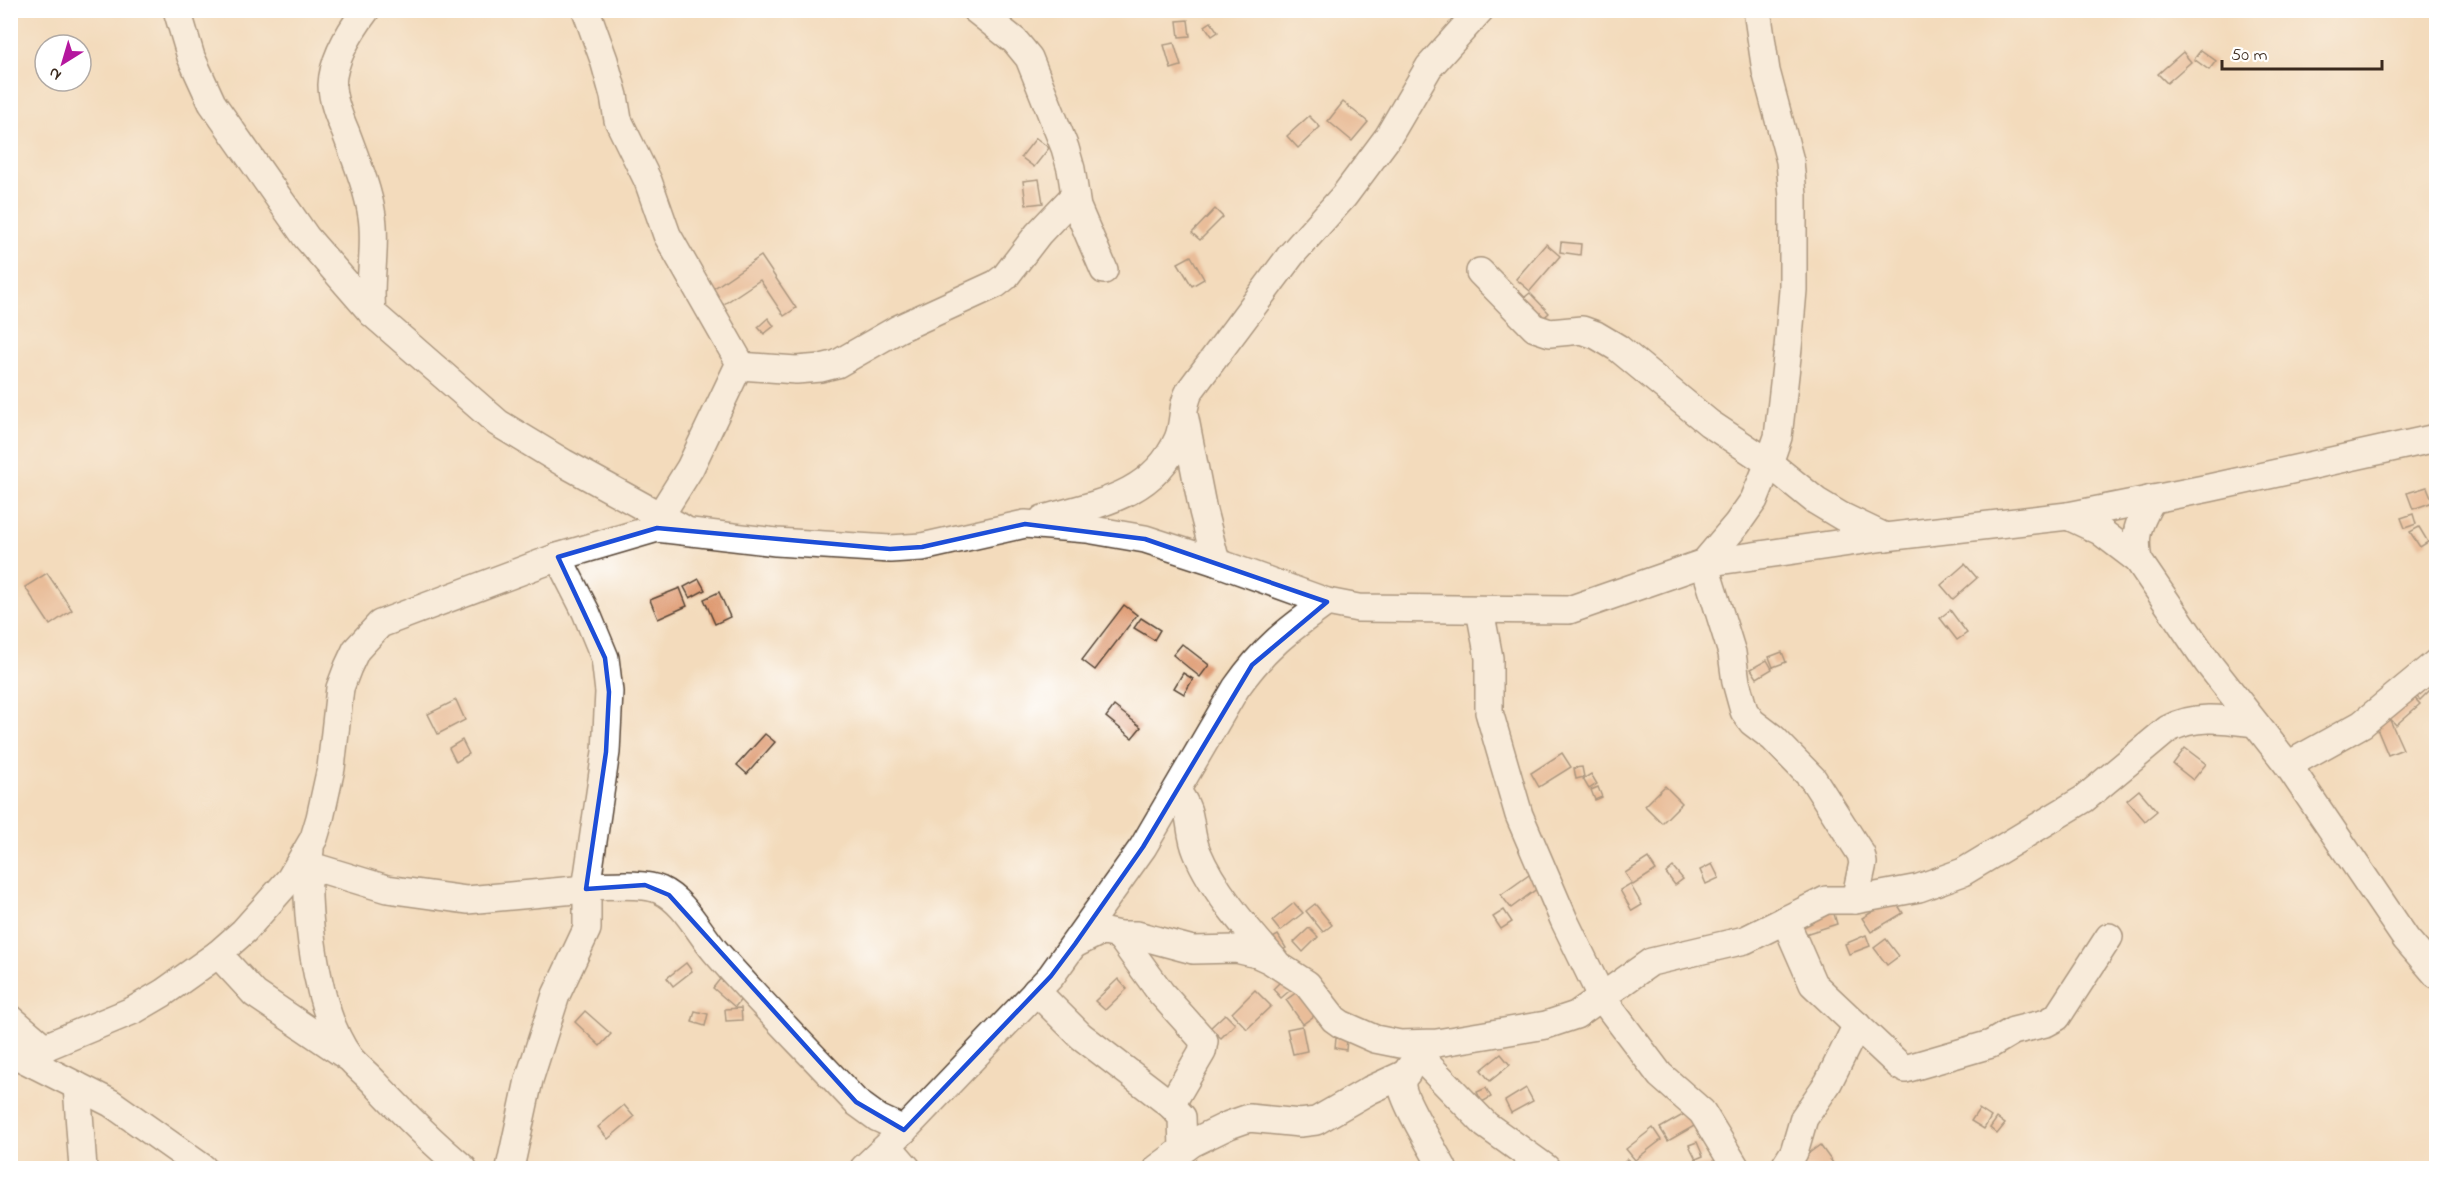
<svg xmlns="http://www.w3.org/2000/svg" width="2447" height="1179" viewBox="0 0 2447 1179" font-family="'Indie Flower',sans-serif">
  <rect width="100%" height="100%" fill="#fff"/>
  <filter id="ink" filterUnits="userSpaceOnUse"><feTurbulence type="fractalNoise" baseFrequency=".0167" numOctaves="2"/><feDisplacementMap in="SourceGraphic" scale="12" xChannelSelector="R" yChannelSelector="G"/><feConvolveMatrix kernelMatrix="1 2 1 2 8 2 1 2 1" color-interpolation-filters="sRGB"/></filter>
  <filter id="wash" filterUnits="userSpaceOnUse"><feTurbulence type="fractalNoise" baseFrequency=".008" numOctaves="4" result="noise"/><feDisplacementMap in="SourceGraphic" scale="24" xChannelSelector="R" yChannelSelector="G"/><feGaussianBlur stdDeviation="1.35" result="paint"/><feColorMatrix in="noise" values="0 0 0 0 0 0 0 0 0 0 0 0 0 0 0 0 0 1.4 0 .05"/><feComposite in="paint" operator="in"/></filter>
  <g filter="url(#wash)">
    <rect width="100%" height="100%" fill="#f3dbbc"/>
    <g id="blocks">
      <g fill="#de996f">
        <polygon points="1188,20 1190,36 1179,37 1177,21"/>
        <polygon points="1211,22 1218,32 1212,36 1205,26"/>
        <polygon points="1174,43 1181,66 1171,69 1164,45"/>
        <polygon points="2201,50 2216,61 2209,70 2194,59"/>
        <polygon points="2183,52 2191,62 2167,83 2158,74"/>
        <polygon points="1343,102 1368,122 1352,141 1328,121"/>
        <polygon points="1309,116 1320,127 1298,148 1287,136"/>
        <polygon points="1036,138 1049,148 1034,167 1021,157"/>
        <polygon points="1039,179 1043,203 1026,205 1023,181"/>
        <polygon points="1215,209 1223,217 1200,240 1192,233"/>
        <polygon points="1561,242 1581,244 1580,255 1560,252"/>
        <polygon points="1546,244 1560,256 1530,291 1516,279"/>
        <polygon points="761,256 796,308 784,316 760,280 721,306 710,291"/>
        <polygon points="1191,256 1204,279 1192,286 1178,263"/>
        <polygon points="1530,293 1549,313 1535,326 1515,305"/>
        <polygon points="768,318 774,326 764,334 758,327"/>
        <polygon points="2427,487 2433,502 2413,509 2407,493"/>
        <polygon points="2413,514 2416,524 2405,528 2401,518"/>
        <polygon points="2419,527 2428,542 2420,547 2410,532"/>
        <polygon points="1965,564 1977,578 1953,599 1941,585"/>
        <polygon points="47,573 72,610 50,625 25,587"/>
        <polygon points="699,579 705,590 690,598 684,587"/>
        <polygon points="680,588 687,606 658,619 650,600"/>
        <polygon points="719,592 730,617 715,624 704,599"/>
        <polygon points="1124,605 1137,615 1095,670 1082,660"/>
        <polygon points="1950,610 1967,633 1957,640 1940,618"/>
        <polygon points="1141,618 1160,630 1154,640 1134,628"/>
        <polygon points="1182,644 1209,665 1200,677 1173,655"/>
        <polygon points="1782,652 1786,662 1773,667 1769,657"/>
        <polygon points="1767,660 1772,669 1757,678 1751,669"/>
        <polygon points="1183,673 1193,679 1184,694 1174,688"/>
        <polygon points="2424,682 2431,689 2420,700 2413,693"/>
        <polygon points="2408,691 2420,704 2396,725 2384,712"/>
        <polygon points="456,700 465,720 438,734 428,714"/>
        <polygon points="1114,706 1141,727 1132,738 1106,717"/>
        <polygon points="2389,718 2403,749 2388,755 2375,724"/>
        <polygon points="765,734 775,742 747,774 737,765"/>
        <polygon points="462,740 469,754 456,762 449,748"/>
        <polygon points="2185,748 2206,764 2193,780 2173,764"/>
        <polygon points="1562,753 1571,767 1539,787 1531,773"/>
        <polygon points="1582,767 1584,777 1576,779 1574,768"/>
        <polygon points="1591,774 1597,784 1589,789 1583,779"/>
        <polygon points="1665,786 1682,803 1662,823 1645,806"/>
        <polygon points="1598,787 1602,797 1595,800 1591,790"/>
        <polygon points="2139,790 2157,811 2145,821 2127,800"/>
        <polygon points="1648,858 1656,870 1633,885 1625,873"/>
        <polygon points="1712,864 1719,878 1706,884 1700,870"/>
        <polygon points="1673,867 1683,879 1675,885 1666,873"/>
        <polygon points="1529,875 1538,888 1511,908 1501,895"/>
        <polygon points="1630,884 1642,905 1632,911 1620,890"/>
        <polygon points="1894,899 1903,913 1871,932 1862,918"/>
        <polygon points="1294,903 1303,913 1280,931 1272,921"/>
        <polygon points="1315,904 1332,925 1323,932 1306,911"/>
        <polygon points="1832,907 1837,924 1805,934 1800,916"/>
        <polygon points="1504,910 1512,922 1501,929 1493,917"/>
        <polygon points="1309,928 1318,937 1303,952 1294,942"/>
        <polygon points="1278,935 1286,948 1280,952 1271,939"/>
        <polygon points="1866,935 1870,946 1849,954 1845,944"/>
        <polygon points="1886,939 1899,956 1887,965 1874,948"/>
        <polygon points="686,963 692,971 673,986 667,978"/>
        <polygon points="1285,977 1294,987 1281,998 1273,989"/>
        <polygon points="720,979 742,998 735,1007 713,988"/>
        <polygon points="1118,979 1127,989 1105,1010 1095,1001"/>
        <polygon points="1255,990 1271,1006 1247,1029 1232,1013"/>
        <polygon points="1297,992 1314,1016 1303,1024 1286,1000"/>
        <polygon points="741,1008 742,1020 726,1021 725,1009"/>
        <polygon points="585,1011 611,1034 600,1046 575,1022"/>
        <polygon points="695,1011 708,1014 705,1026 692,1022"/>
        <polygon points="1225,1014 1235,1024 1221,1038 1210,1028"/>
        <polygon points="1302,1026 1307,1051 1293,1054 1287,1029"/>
        <polygon points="1336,1038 1347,1039 1346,1050 1335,1048"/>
        <polygon points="1501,1054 1510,1065 1490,1081 1481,1070"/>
        <polygon points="1486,1088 1491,1097 1482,1102 1477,1092"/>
        <polygon points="1526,1088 1533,1101 1511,1113 1505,1101"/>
        <polygon points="624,1105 634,1117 608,1139 598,1127"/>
        <polygon points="1979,1109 1991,1117 1984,1129 1971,1121"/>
        <polygon points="1688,1112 1696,1125 1668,1141 1660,1128"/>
        <polygon points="1997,1118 2005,1124 1997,1134 1990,1128"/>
        <polygon points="1653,1128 1661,1140 1635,1160 1626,1149"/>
        <polygon points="1697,1142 1703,1156 1696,1159 1689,1145"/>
        <polygon points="1820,1145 1833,1163 1824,1168 1791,1168 1790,1167"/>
        <polygon points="1627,1159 1636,1165 1633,1168 1620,1168"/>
        <polygon points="1711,1164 1712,1168 1694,1168 1694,1166"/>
      </g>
    </g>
  </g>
  <g filter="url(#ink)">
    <use href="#blocks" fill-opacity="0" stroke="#574536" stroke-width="1.5"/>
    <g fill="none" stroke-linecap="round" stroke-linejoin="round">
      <g stroke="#574536" stroke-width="30">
        <g id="minor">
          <polyline points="177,10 191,57 212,103 306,237 372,313 498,423 564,463 682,528"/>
          <path d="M366,10C351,30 333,59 332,85C332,101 340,119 346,133C356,160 368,189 372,216C377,248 368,280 372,313"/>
          <polyline points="586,10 604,60 614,96 618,120 648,181 667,235 740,363 690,468 660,516"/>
          <polyline points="976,10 1015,41 1029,58 1065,148 1071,169 1077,207 1104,270"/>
          <polyline points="1757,10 1766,71 1790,161 1793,196 1793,290 1788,348 1778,437 1769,463 1754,500 1737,524 1704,563 1732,653 1736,682 1744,711 1752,722 1773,738 1813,779 1861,854 1863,863 1855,900"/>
          <polyline points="1480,272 1535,328 1550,333 1582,330 1596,335 1618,348 1709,423 1769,463 1816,501 1841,516 1885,537"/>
          <polyline points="740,366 796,370 821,368 837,364 898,329 996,284 1005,277 1038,234 1075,195"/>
          <polyline points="1185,419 1203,511 1216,562"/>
          <polyline points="2068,516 2100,531 2138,560 2208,663 2288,765 2406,939 2436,974"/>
          <path d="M1043,519C1097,504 1153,496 1178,439C1185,423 1181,404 1191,389L1291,255L1344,196L1388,137L1429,67L1480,10"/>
          <polyline points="558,557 586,612 605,658 609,692 606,752 586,889"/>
          <path d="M2138,560C2133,533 2139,523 2152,499"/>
          <polyline points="1480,610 1489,658 1489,712 1519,815 1564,920 1602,998 1660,1075 1702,1112 1736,1168"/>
          <polyline points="2288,765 2362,724 2436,663"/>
          <path d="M1177,792C1195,814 1187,828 1197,852C1213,891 1248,930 1275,961"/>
          <path d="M310,850C302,904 316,1012 349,1057C356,1066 367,1074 375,1083C403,1113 432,1142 463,1168"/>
          <path d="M308,865L387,889L467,900L586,889L587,886C607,886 644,882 660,890C684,901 698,931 715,951C760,1003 810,1052 856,1102L878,1118L904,1130"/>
          <polyline points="1785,920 1813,984 1900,1066 1905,1069 1991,1044 2013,1031 2046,1023 2057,1017 2109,937"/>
          <polyline points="1119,935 1161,993 1204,1041 1202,1052 1171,1105"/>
          <path d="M1075,944L1097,933L1105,932L1119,935H1137L1193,950L1236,949L1257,954L1270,960L1307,984L1334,1019L1341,1024L1375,1039L1400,1044L1437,1043L1546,1025L1576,1015L1651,962L1745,940L1826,900H1855L1919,888L1963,872L2084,799L2168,729C2195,714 2225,719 2254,723"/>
          <polyline points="218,954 255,994 348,1057"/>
          <polyline points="1036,991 1081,1036 1171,1105 1182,1117 1183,1149"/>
          <polyline points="10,1018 45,1048"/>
          <polyline points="12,1053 111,1103 203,1168"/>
          <polyline points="1418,1055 1486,1125 1546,1168"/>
          <polyline points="21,1057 134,1010 163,993 218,954 244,931 290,879 314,838 320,818 331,768 340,688 348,667 356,650 380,624 558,557 657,528 776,542 890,549 922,547 1025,524 1087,529 1145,539 1216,562 1327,602 1358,608 1569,610 1704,563 1885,537 2068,516 2209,488 2436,438"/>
          <path d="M1413,1063C1409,1069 1402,1077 1402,1084C1401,1097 1435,1153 1443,1168"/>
          <polyline points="77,1086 83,1168"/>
          <polyline points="888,1146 907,1168"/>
          <polyline points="510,1168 529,1080 556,995 587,929 587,886"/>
          <path d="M864,1168L904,1130L1051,976L1143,847L1236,688C1264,648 1288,630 1327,602"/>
          <polyline points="1158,1168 1192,1143 1229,1125 1249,1118 1300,1123 1316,1121 1370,1090 1407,1073"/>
          <polyline points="1784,1168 1794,1152 1804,1118 1828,1083 1857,1025"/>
        </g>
      </g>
      <use href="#minor" stroke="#fff" stroke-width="27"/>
    </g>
  </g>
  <path d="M0 0H2447V1179H0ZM1025,524L1145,539L1327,602L1252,665L1143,847L1075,944L1051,976L904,1130L856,1102L669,895L645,885L586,889L606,752L609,692L605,658L558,557L657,528L890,549L922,547Z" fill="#f3dbbc" fill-opacity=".55" fill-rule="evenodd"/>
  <path fill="none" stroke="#1d4ed8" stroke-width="4.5" stroke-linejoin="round" d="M1025,524L1145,539L1327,602L1252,665L1143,847L1075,944L1051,976L904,1130L856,1102L669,895L645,885L586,889L606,752L609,692L605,658L558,557L657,528L890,549L922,547Z"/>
  <rect width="2447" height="1179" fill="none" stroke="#fff" stroke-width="36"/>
  <g transform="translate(63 63) rotate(217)"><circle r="28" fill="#ffffff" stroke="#b1aaa5" stroke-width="1.5"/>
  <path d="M0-4.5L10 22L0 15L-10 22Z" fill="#b5179e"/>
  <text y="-9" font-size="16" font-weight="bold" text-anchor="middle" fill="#3b2a1e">N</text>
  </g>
  <path d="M2222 60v9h160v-9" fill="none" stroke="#3b2a1e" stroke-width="3"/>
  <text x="2231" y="60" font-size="18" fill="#3b2a1e" stroke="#ffffff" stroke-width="4.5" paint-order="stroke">50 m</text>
</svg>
